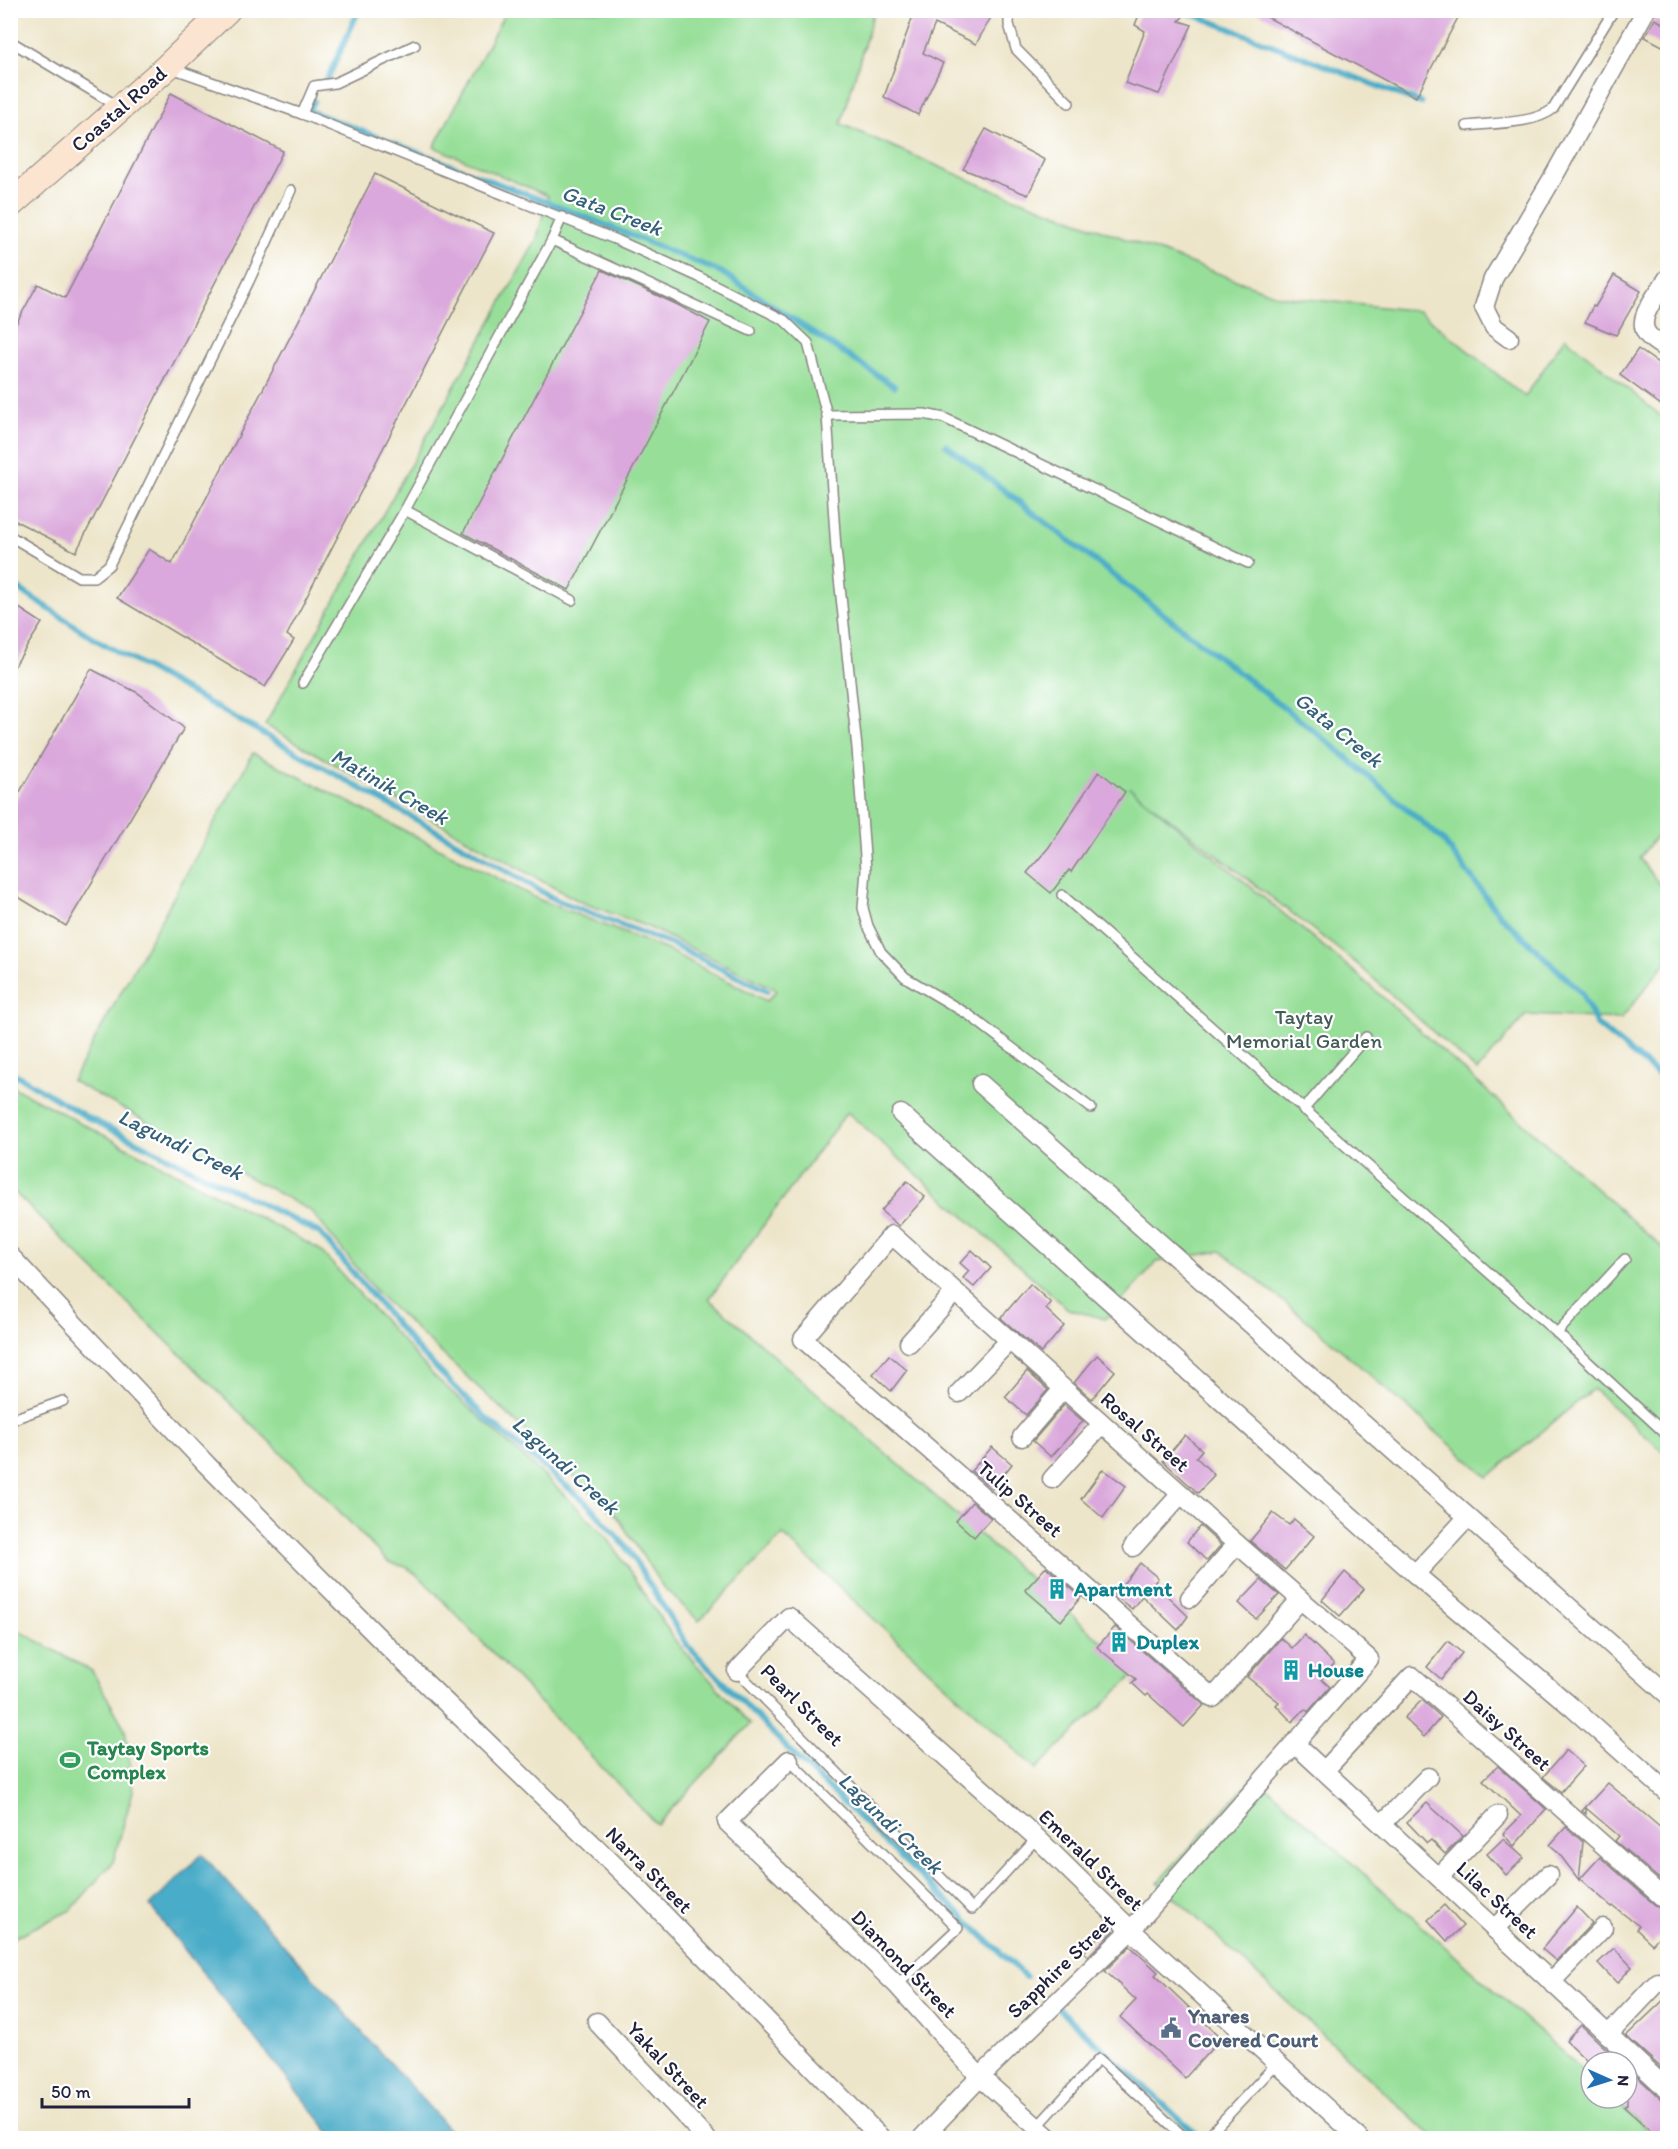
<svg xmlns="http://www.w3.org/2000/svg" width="1678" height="2149" viewBox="0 0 1678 2149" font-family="Itim,sans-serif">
  <rect width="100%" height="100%" fill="#fff"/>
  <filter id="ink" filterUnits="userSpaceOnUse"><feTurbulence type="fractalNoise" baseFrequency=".0167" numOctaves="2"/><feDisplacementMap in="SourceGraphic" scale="12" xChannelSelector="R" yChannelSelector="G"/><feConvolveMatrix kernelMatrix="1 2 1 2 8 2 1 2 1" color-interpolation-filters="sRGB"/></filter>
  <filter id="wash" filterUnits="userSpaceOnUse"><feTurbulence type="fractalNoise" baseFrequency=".008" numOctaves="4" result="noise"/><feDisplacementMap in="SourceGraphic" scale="24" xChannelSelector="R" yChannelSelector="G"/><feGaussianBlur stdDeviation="1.35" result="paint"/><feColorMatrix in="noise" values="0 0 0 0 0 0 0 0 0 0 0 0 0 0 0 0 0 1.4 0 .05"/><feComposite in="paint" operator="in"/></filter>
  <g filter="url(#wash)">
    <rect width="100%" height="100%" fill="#ede5c9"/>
    <g fill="#97df99" stroke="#5c806a" stroke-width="1.5">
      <polygon points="506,11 874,11 841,124 986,187 1279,296 1419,311 1525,397 1565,337 1667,421 1667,823 1639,858 1667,894 1667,961 1621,1019 1526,1015 1477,1071 1356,963 1129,787 1351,969 1667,1252 1667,1455 1593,1389 1488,1477 1310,1323 1221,1251 1157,1262 1105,1319 1068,1309 847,1112 709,1299 1137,1672 1036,1769 783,1535 699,1621 662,1586 617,1516 378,1294 311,1211 72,1081 253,753 540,900 667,950 767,1001 777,990 648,927 581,902 547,884 265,725 537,239 548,196 434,147"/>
      <polygon points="11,1086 319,1249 433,1375 553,1484 607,1537 677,1643 750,1724 657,1825 422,1579 406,1567 388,1562 314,1485 11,1189"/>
      <polygon points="11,1629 16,1629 92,1671 125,1729 133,1791 113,1862 71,1910 11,1939"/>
      <polygon points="1255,1776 1591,2078 1591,2098 1613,2098 1655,2138 1434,2138 1158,1882"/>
    </g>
    <polygon fill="#49acc8" stroke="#366782" stroke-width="1.5" points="202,1854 457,2138 334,2138 150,1906"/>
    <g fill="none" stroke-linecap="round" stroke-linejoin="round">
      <g stroke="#49acc8" stroke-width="6">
        <polyline points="1182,10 1421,103"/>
        <polyline points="326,82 359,10"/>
        <polyline points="314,101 307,110 593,220 721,272 894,386"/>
        <polyline points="946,445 1332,745 1442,839 1499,914 1581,992 1597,1025 1668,1083"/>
        <polyline points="10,583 93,638 474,852 556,900 671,944 767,991"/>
        <polyline points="10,1071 85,1116 320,1233 417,1349 488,1420 590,1506 627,1548 687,1645 795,1756 1026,1977"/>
        <polyline points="1057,2007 1200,2138"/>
      </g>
    </g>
    <g id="blocks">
      <g fill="#daa8dc">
        <polygon points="909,10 995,10 976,44 935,24 923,53 943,63 918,115 884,97 914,13"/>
        <polygon points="1141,10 1189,10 1179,21 1192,25 1159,94 1125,83 1145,31 1135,25"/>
        <polygon points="1254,10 1462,10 1416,97"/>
        <polygon points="1655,19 1668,26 1668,49 1645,37"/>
        <polygon points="171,93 283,151 76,552 10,518 10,335 38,284 65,298"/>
        <polygon points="986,129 1045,160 1028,195 963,169"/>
        <polygon points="375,174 494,233 287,635 294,640 265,687 117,598 149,549 172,564"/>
        <polygon points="602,270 678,305 710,322 569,590 463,533"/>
        <polygon points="1614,275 1641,291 1616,335 1585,322 1593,306 1595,307"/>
        <polygon points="1638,349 1668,370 1668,410 1620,375"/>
        <polygon points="10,602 42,623 10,673"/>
        <polygon points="91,669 138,693 184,728 66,926 10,892 10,809"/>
        <polygon points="1099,771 1125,792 1071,872 1069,870 1051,893 1027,873 1049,847"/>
        <polygon points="907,1181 925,1197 899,1226 881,1211"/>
        <polygon points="972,1250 991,1268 974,1287 963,1278 969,1271 960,1263"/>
        <polygon points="1030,1284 1051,1303 1046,1309 1064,1326 1041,1353 1001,1318"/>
        <polygon points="889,1355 907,1370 891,1391 873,1374"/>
        <polygon points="1097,1355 1115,1371 1092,1399 1074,1383"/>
        <polygon points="1027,1371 1048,1390 1026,1415 1005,1397"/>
        <polygon points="1064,1405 1083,1421 1051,1457 1033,1441"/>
        <polygon points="1185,1435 1202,1450 1196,1457 1214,1475 1198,1493 1163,1461"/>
        <polygon points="992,1447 1012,1464 992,1489 971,1471"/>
        <polygon points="1103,1469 1126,1486 1103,1518 1081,1499"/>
        <polygon points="972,1502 991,1518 974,1537 956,1521"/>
        <polygon points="1273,1513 1289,1525 1294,1519 1314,1536 1285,1570 1250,1541"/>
        <polygon points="1200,1526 1221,1545 1207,1561 1187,1542"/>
        <polygon points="1140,1563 1158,1578 1154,1583 1188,1616 1178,1630 1142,1596 1132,1609 1114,1595"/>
        <polygon points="1046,1567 1081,1597 1061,1621 1025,1590"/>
        <polygon points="1345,1572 1364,1589 1340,1616 1322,1600"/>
        <polygon points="1261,1580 1279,1595 1256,1619 1239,1603"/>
        <polygon points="1115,1627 1204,1705 1184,1727 1148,1694 1146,1696 1132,1683 1136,1679 1097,1647"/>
        <polygon points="1304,1635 1334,1664 1321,1679 1330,1687 1308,1712 1305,1709 1292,1722 1276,1705 1279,1702 1247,1677 1281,1638 1292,1648"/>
        <polygon points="1448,1641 1462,1653 1441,1679 1427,1667"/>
        <polygon points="1422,1700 1441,1717 1424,1737 1404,1718"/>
        <polygon points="1566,1750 1584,1766 1561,1792 1543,1777"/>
        <polygon points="1498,1766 1546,1809 1514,1846 1503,1834 1521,1816 1483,1780"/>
        <polygon points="1608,1783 1668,1834 1668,1879 1664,1883 1615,1841 1619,1836 1586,1808 1586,1814 1582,1811"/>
        <polygon points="1427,1803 1463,1836 1445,1854 1431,1840 1427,1843 1407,1822"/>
        <polygon points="1566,1827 1583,1842 1579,1880 1557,1851 1550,1845"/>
        <polygon points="1503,1839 1524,1858 1506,1875 1487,1854"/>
        <polygon points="1600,1857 1661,1910 1668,1913 1668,1927 1652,1944 1636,1929 1639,1926 1613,1906 1612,1907 1580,1879"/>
        <polygon points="1444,1905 1463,1926 1447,1941 1428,1920"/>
        <polygon points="1577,1907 1592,1923 1556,1961 1542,1949"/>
        <polygon points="1108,1926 1114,1931 1088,1956 1084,1952"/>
        <polygon points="1130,1946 1158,1972 1155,1975 1221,2038 1185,2078 1120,2017 1136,2000 1105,1971"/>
        <polygon points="1614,1948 1632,1967 1617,1983 1598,1963"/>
        <polygon points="1668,1996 1668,2074 1626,2036"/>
        <polygon points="1581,2025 1601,2044 1621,2062 1588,2062 1566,2041"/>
        <polygon points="1627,2067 1660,2098 1668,2101 1668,2139 1660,2139 1624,2107 1627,2104"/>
      </g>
    </g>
  </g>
  <g filter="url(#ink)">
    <use href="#blocks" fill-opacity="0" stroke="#888482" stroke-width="1.5"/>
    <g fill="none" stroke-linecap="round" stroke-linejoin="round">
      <g stroke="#888482" stroke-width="12">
        <g id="service">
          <polyline points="1009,10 1009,24 1016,49 1069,103"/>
          <polyline points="10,41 119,107"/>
          <polyline points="169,67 302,114 617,240 699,277 784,320 808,343 827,415 836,549 857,748 866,870 863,908 868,926 881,952 905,977 969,1015 1091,1108"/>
          <polyline points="302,114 314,86 335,83 415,45"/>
          <path d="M1467,126C1490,123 1535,124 1553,109L1614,10"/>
          <polyline points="562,217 552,240 751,331"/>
          <polyline points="827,415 924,414 944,418 1248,563"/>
          <polyline points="405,510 572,600"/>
          <polyline points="10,536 79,577 94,577 109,565 249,281 291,190"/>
          <polyline points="303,683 405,510 552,240"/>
          <polyline points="1062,895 1557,1333 1668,1436"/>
          <polyline points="1303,1110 1366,1037"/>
          <polyline points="1557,1333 1625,1259"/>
          <polyline points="10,1423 16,1418 63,1401"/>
          <polyline points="737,1671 972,1909 1037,1838"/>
          <polyline points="789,1760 958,1928 897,1985"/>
          <polyline points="1037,2127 1099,2059 1185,2138"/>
          <polyline points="1217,2138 1211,2133 1277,2063"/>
        </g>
      </g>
      <g stroke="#888482" stroke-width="21">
        <g id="minor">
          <path d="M1668,278C1659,293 1634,319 1648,335C1653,341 1661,345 1668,350"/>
          <polyline points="1509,338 1494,327 1484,307 1493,279 1555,174 1646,10"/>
          <polyline points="981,1084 1668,1695"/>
          <polyline points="901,1114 1415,1574 1574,1709 1668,1793"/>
          <polyline points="10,1256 207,1465 380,1639 637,1887 881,2138"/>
          <polyline points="909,1343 955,1292"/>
          <polyline points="959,1393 1010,1340"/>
          <polyline points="1022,1437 1063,1389"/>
          <polyline points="1052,1479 1102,1424"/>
          <polyline points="1133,1547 1181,1494"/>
          <polyline points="1415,1574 1468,1517"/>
          <polyline points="1190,1598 1237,1544"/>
          <polyline points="737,1671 789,1617 1037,1838 1131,1930 1359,2138"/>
          <polyline points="1294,1743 1668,2090"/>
          <polyline points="789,1760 727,1822 897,1985 980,2077 1049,2138"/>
          <polyline points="1325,1770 1412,1676 1668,1902"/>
          <polyline points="1382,1824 1428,1777"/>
          <polyline points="1439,1877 1498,1815"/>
          <polyline points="1494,1929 1548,1875"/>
          <polyline points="1551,1982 1603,1928"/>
          <polyline points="597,2022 706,2138"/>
          <polyline points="1608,2035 1658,1982"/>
          <polyline points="922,2138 980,2077 1131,1930 1369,1659 1237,1544 892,1235 803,1339 1213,1698 1300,1600"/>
        </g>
      </g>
      <g stroke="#888482" stroke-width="28">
        <polyline id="secondary" points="10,205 167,67 227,10"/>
      </g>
      <use href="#service" stroke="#fff" stroke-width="9"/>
      <use href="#minor" stroke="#fff" stroke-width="18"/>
      <use href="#secondary" stroke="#fce5d0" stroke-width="26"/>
    </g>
  </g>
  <defs>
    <g id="building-bare" transform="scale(1.62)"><path d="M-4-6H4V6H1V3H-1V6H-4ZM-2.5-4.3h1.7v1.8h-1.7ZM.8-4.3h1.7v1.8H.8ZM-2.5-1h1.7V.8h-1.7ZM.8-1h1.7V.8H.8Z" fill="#0f9aa8" stroke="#fff" stroke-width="2.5" paint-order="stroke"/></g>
    <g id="stadium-bare" transform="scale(1.62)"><path d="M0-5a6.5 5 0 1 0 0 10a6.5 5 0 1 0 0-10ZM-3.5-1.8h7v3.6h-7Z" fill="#2e9e5b" stroke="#fff" stroke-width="2.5" paint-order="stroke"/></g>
    <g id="civic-bare" transform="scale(1.62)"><path d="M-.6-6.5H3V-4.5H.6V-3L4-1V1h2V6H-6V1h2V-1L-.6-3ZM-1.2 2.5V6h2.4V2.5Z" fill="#5c6f8a" stroke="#fff" stroke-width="2.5" paint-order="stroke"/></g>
  </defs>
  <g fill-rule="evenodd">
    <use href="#building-bare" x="1057" y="1589"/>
    <use href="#building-bare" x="1119" y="1642"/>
    <use href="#building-bare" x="1291" y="1670"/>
    <use href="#stadium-bare" x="70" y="1760"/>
    <use href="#civic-bare" x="1171" y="2028"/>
  </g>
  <g text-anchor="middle" stroke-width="4.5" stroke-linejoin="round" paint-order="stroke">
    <g font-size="21" fill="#22223b" stroke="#fff">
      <text transform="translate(119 109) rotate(-41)" y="7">Coastal Road</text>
      <text transform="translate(1145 1432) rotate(41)" y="7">Rosal Street</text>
      <text transform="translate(1020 1499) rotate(41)" y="7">Tulip Street</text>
      <text transform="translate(802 1705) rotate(45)" y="7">Pearl Street</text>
      <text transform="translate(1507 1730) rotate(42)" y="7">Daisy Street</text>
      <text transform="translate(1091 1860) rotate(44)" y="7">Emerald Street</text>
      <text transform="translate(649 1870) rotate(45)" y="7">Narra Street</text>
      <text transform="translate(1497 1900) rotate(43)" y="7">Lilac Street</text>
      <text transform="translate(904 1964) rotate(46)" y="7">Diamond Street</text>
      <text transform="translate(1061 1966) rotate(-44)" y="7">Sapphire Street</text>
      <text transform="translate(668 2065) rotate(47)" y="7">Yakal Street</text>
    </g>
    <g font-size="21" fill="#455b57" stroke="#fff">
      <text x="1304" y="1024">Taytay<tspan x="1304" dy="24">Memorial Garden</tspan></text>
    </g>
    <g font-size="21" font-weight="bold" fill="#0d838f" stroke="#fff" text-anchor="start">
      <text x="1074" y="1596">Apartment</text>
      <text x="1136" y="1649">Duplex</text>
      <text x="1308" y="1677">House</text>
    </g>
    <g font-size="21" font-weight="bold" fill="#27864d" stroke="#fff" text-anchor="start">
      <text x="87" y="1755">Taytay Sports<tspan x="87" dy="24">Complex</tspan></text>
    </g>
    <g font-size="21" font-weight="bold" fill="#4e5e75" stroke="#fff" text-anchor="start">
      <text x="1188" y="2023">Ynares<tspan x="1188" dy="24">Covered Court</tspan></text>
    </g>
    <g font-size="22" font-style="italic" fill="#34607a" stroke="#fff">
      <text transform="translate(612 210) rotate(21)" y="8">Gata Creek</text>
      <text transform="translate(1339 729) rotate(39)" y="8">Gata Creek</text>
      <text transform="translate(390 786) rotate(30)" y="8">Matinik Creek</text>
      <text transform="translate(181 1144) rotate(26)" y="8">Lagundi Creek</text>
      <text transform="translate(566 1465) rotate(42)" y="8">Lagundi Creek</text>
      <text transform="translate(891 1823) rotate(44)" y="8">Lagundi Creek</text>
    </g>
  </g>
  <rect width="1678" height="2149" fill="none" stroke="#fff" stroke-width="36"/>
  <g transform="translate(1609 2080) rotate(93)"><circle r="28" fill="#ffffff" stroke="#a7a7b1" stroke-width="1.5"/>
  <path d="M0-4.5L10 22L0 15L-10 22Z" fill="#1f6fb2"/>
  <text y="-9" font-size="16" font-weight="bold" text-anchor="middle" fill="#22223b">N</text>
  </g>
  <path d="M42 2098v9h147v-9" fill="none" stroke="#22223b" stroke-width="3"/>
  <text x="51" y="2098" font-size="18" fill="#22223b" stroke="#ffffff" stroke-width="4.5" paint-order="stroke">50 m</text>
</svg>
